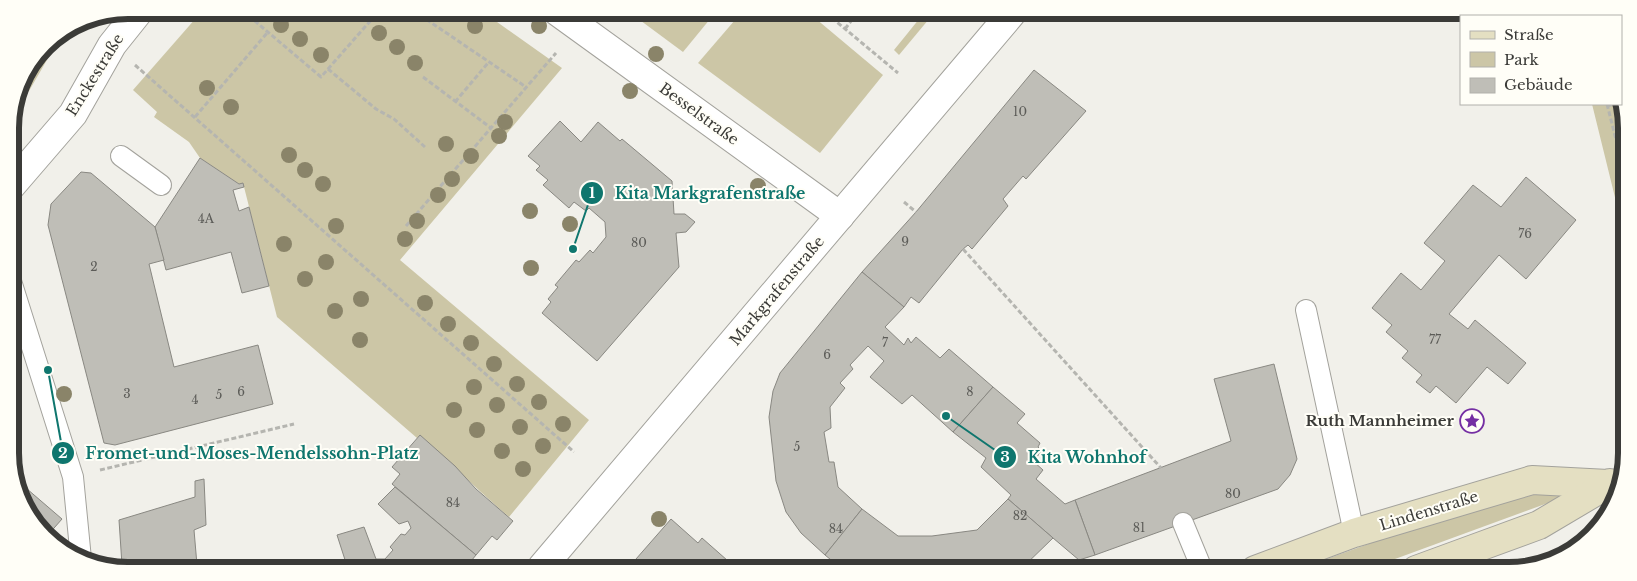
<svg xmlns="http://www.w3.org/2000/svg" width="1637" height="581" viewBox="0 0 1637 581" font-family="'Libre Baskerville',serif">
  <rect width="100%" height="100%" fill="#f1f0ea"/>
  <g fill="#ccc6a6">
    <path d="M203,10L483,12L562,68L400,260L589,420L509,517C478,491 450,462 420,435L417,438L277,317L243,183L239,184L200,158L189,142L154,117L157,112L133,90Z"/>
    <polygon points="629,12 715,13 683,52"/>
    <polygon points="741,13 809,13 883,75 820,153 698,63"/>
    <polygon points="924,13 934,13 899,55 894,50"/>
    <polygon points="77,22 51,53 29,91 15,100 22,76 50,39"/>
    <polygon points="1621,100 1626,112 1624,234 1592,104 1621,104"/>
    <polygon points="1565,487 1567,496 1365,570 1296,570 1399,533 1472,510"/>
  </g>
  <g fill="#bfbeb7" stroke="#898882">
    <polygon points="1034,70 1086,111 1026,179 1023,176 1003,199 1008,206 972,249 968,245 963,249 919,303 911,297 904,307 862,272 916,212"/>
    <polygon points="560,121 581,142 598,122 620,141 622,139 672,181 674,214 685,214 695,222 686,232 676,233 679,267 597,361 542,313 551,302 548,299 558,287 555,285 576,260 579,262 590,250 593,253 606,237 605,222 589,208 586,211 574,202 569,208 543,185 548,180 536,170 540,166 528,156"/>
    <polygon points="200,158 239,184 243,183 244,187 233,190 239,211 249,207 269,286 242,293 231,252 166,270 155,227"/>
    <polygon points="81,172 91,173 155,227 164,260 149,264 174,367 258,345 273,404 115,445 104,443 48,225 51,204"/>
    <polygon points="1526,177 1576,220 1526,279 1499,255 1449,314 1468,329 1475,320 1526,363 1508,384 1487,367 1456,403 1436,386 1430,393 1416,382 1422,375 1402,358 1408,351 1386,332 1392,325 1372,308 1401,273 1421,290 1445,261 1424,243 1473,185 1501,207"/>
    <polygon points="862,272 904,307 885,327 904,345 908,338 911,343 916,337 940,358 949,349 993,387 953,432 912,395 902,404 870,377 884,361 868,346 850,365 853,369 840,383 845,388 830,407 831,428 824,432 829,462 834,462 838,487 862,509 825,555 801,533 786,512 776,481 769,417 773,391 780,373"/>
    <polygon points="1274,364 1297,459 1290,475 1278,489 1095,555 1075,500 1231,441 1214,379"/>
    <polygon points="993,387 1025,414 1017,423 1040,443 1038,447 1042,451 1033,461 1043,470 1036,479 1065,504 1075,500 1095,555 1079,560 1053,538 1008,499 1011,495 981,467 986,458 953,432"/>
    <polygon points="420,435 455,466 476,489 513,521 497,540 492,536 476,555 392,484 400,474 392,467"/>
    <polygon points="12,476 62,519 47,536 39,531"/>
    <polygon points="204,479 206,525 194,530 197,565 122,565 119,520 195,497 195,481"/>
    <polygon points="395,487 476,555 467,566 347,566 337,535 364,527 376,559 385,559 393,550 390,547 401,534 405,535 411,528 408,521 399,524 378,504"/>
    <polygon points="1008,499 1053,538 1021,569 841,568 825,555 862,509 898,536 932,536 977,530"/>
    <polygon points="671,519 698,543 702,538 736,568 629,567"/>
  </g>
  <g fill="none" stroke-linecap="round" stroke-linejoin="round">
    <g stroke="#a3a29c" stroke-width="22">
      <g id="lane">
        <polyline points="121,156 161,185"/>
        <polyline points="11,281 73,477 81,559"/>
        <polyline points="1306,310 1354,533"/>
        <polyline points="1183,523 1202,569"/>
      </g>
    </g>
    <g stroke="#a3a29c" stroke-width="30">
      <g id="street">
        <polyline points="558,12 840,216"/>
        <polyline points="11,186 73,114 112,45 140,10"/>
        <polyline points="542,567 1011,14"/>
      </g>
    </g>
    <g stroke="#a3a29c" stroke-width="30">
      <g id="secondary">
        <polyline points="1255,570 1354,533 1532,480 1608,484"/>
        <polyline points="1416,570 1539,525 1610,483"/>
      </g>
    </g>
    <g stroke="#b5b5b0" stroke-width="3" stroke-dasharray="5 2.5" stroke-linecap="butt">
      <polyline points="243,11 321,77 379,11"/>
      <polyline points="414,11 526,87"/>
      <polyline points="826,13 898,73"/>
      <polyline points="845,29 857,13"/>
      <polyline points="135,65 574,452"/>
      <polyline points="328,69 376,109 394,119 425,147"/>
      <polyline points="423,77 491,128"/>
      <polyline points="455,102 488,63"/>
      <polyline points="1621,102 1622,102"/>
      <polyline points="1607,104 1625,175"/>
      <polyline points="1607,106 1615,104"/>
      <polyline points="195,117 268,32"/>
      <polyline points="1617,143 1626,141"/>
      <polyline points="904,202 916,212"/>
      <polyline points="406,226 556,53"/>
      <polyline points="963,249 1161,468"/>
      <polyline points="100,470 294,424"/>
    </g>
    <use href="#lane" stroke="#fff" stroke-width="20"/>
    <use href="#street" stroke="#fff" stroke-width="28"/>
    <use href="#secondary" stroke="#e4dfc2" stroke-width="28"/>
  </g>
  <g fill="#8a8469">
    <circle cx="281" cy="25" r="8"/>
    <circle cx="475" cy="26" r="8"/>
    <circle cx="539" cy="26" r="8"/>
    <circle cx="379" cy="33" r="8"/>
    <circle cx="300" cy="39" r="8"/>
    <circle cx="397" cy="47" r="8"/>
    <circle cx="656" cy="54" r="8"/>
    <circle cx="321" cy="55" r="8"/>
    <circle cx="415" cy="63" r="8"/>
    <circle cx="207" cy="88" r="8"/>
    <circle cx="630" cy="91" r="8"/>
    <circle cx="231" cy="107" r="8"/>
    <circle cx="505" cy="122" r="8"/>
    <circle cx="499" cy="136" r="8"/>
    <circle cx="446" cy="144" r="8"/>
    <circle cx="289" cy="155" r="8"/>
    <circle cx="471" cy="156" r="8"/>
    <circle cx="305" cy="170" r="8"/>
    <circle cx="452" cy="179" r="8"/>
    <circle cx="323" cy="184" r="8"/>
    <circle cx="758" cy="186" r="8"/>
    <circle cx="438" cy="195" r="8"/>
    <circle cx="530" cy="211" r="8"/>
    <circle cx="417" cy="221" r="8"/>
    <circle cx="570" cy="224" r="8"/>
    <circle cx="336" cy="226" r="8"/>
    <circle cx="405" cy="239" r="8"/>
    <circle cx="284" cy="244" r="8"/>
    <circle cx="326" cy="262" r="8"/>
    <circle cx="531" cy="268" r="8"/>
    <circle cx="305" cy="279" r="8"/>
    <circle cx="361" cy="299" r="8"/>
    <circle cx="425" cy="303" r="8"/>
    <circle cx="335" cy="311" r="8"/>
    <circle cx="448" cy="324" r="8"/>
    <circle cx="360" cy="340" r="8"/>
    <circle cx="471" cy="343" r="8"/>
    <circle cx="494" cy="364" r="8"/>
    <circle cx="517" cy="384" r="8"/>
    <circle cx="474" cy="387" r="8"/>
    <circle cx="64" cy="394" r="8"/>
    <circle cx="539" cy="402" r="8"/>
    <circle cx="497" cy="405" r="8"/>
    <circle cx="454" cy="410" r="8"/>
    <circle cx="563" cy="424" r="8"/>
    <circle cx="520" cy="427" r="8"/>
    <circle cx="477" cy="430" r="8"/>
    <circle cx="543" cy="446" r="8"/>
    <circle cx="502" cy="451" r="8"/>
    <circle cx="523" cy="469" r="8"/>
    <circle cx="659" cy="519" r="8"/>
  </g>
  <defs>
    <g id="sight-ring" transform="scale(1.25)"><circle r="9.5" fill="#fffef7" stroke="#752fa3" stroke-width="1.5"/><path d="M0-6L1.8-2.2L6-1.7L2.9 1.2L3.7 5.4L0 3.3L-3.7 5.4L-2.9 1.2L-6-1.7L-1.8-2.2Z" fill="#752fa3"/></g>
  </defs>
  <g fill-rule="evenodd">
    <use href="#sight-ring" x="1472" y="421"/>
  </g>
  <g text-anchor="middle" stroke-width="4" stroke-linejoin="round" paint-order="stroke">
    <g font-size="12" fill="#5c5c58">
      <text x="1020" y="116">10</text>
      <text x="206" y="223">4A</text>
      <text x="1525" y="238">76</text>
      <text x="905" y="246">9</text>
      <text x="639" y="247">80</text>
      <text x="94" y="271">2</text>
      <text x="1435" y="344">77</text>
      <text x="885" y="347">7</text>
      <text x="827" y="359">6</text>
      <text x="241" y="396">6</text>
      <text x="970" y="396">8</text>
      <text x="127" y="398">3</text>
      <text x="219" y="399">5</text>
      <text x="195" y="404">4</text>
      <text x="797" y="451">5</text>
      <text x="1233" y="498">80</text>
      <text x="453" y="507">84</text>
      <text x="1020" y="520">82</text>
      <text x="1139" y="532">81</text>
      <text x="836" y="533">84</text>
    </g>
    <g font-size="15" fill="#3b3b38" stroke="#fffef7">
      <text transform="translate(95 75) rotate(-58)" y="5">Enckestraße</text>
      <text transform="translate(699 114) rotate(36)" y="5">Besselstraße</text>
      <text transform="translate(777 291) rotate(-50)" y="5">Markgrafenstraße</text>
      <text transform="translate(1429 511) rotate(-17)" y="5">Lindenstraße</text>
    </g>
    <g font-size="15" font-weight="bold" fill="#3b3b38" stroke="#fffef7" text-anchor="end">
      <text x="1454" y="426">Ruth Mannheimer</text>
    </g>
  </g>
  <path d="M0 0H1637V581H0ZM128 19H1509A109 109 0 0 1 1618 128V453A109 109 0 0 1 1509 562H128A109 109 0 0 1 19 453V128A109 109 0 0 1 128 19Z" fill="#fffef7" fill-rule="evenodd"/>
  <path fill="none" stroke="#3b3b38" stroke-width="6" d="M128 19H1509A109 109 0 0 1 1618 128V453A109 109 0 0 1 1509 562H128A109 109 0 0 1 19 453V128A109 109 0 0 1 128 19Z"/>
  <path fill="none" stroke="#0f766e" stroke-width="2" d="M573 249L592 193M48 370L63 453M946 416L1005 457"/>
  <g fill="#0f766e" stroke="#fffef7" stroke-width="2">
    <circle cx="573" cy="249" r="5"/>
    <circle cx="48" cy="370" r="5"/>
    <circle cx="946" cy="416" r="5"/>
    <circle cx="592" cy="193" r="12"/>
    <circle cx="63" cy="453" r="12"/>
    <circle cx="1005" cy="457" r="12"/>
  </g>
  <g font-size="15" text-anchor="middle" font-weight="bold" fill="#fff">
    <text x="592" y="198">1</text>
    <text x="63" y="458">2</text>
    <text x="1005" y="462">3</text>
  </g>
  <g font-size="16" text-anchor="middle" font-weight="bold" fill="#0f766e" stroke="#fffef7" stroke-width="4" stroke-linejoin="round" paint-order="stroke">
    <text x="710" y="199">Kita Markgrafenstraße</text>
    <text x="252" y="459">Fromet-und-Moses-Mendelssohn-Platz</text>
    <text x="1087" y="463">Kita Wohnhof</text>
  </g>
  <rect x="1460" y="15" width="162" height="90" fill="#fffef7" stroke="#b1b0ab"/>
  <rect x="1470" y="31" width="25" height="8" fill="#e4dfc2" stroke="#b1b0ab"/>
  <text x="1504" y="40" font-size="15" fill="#3b3b38">Straße</text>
  <rect x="1470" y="52" width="25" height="15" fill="#ccc6a6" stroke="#b1b0ab"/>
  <text x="1504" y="65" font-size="15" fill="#3b3b38">Park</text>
  <rect x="1470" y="78" width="25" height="15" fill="#bfbeb7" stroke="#b1b0ab"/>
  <text x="1504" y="90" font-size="15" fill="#3b3b38">Gebäude</text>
</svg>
